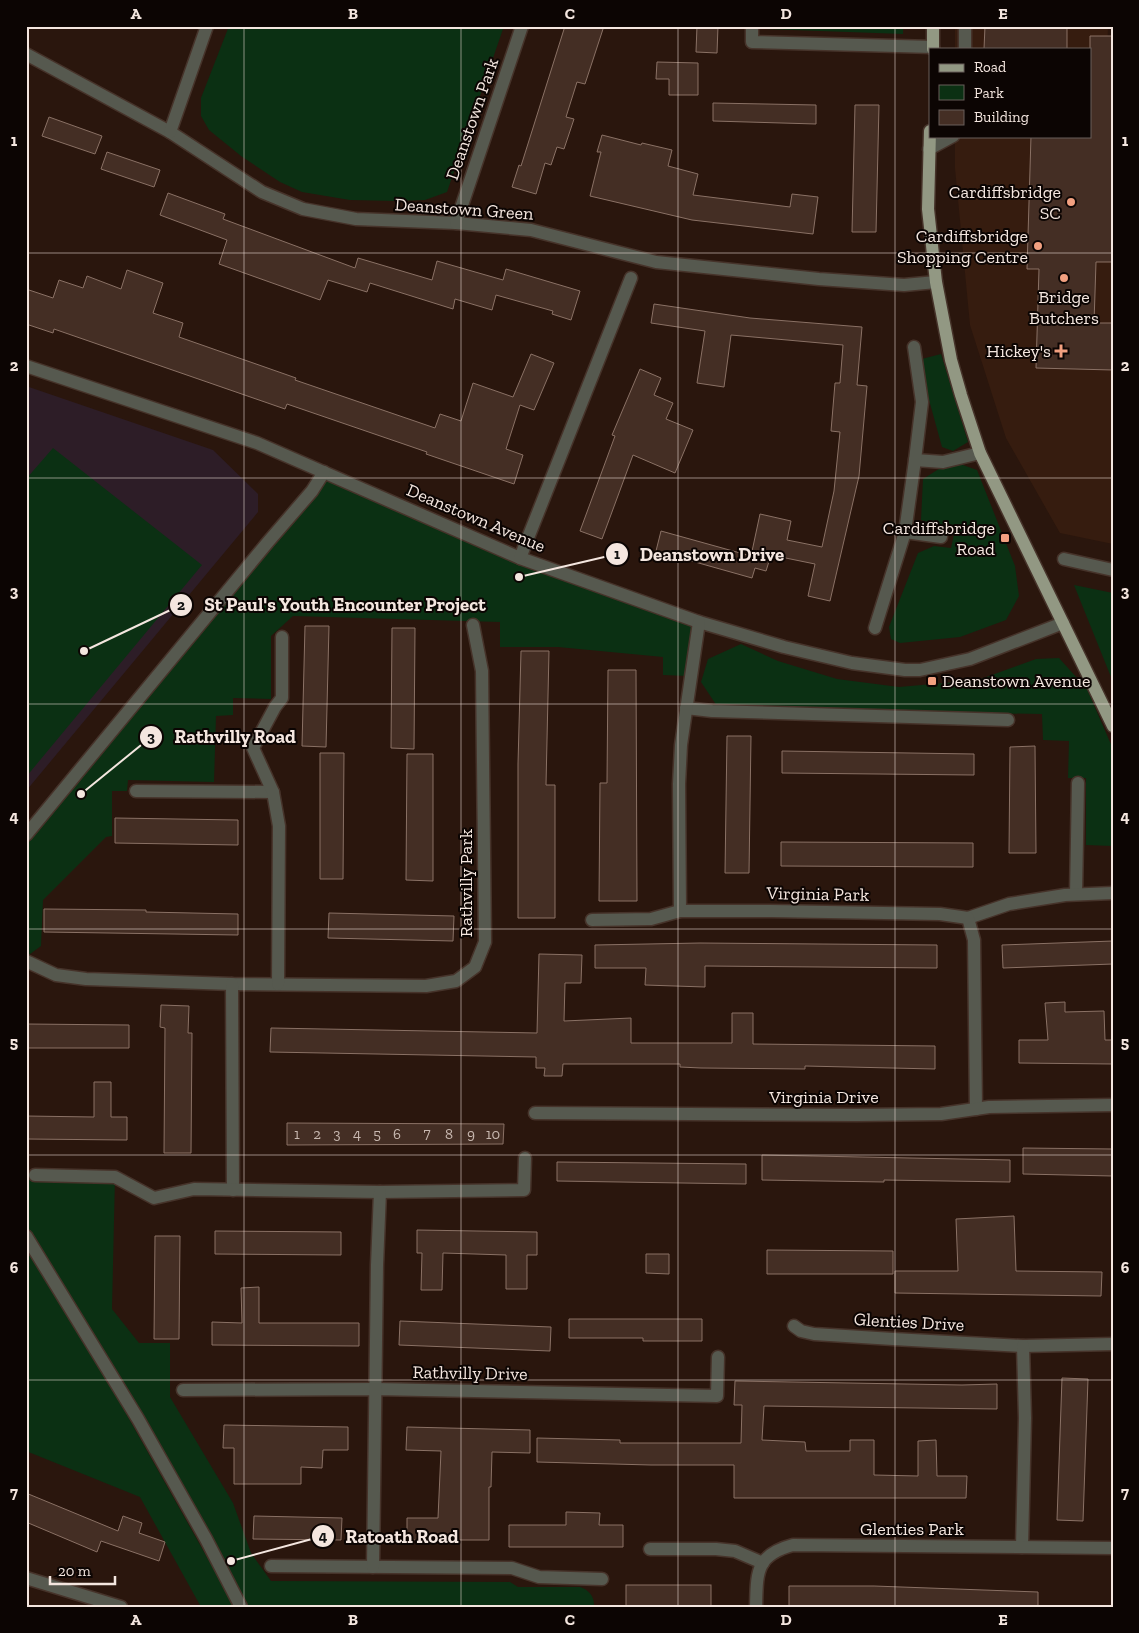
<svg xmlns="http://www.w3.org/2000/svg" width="1139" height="1633" viewBox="0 0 1139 1633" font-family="'Zilla Slab',serif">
  <rect width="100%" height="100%" fill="#2a160d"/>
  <polygon fill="#361c0f" points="955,26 1108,26 1105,114 1113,115 1113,544 1060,533 1006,438 970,325 955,168 955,136 1090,136 1090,49 955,49"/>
  <polygon fill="#2d1d27" points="26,386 213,450 258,494 258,512 26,791"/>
  <g fill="#0b3013">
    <polygon points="229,26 504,26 447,192 425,200 397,201 350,200 302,192 280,182 241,156 209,130 201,116 201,98"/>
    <polygon points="765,26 903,26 903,34 765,29"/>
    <polygon points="941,354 968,442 953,451 942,447 918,360"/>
    <polygon points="53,448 202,565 26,777 26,479"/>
    <polygon points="960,464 977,470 1015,566 1019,596 1006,620 960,637 900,643 891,639 889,627 918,553 934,546 951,548 955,530 921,520 923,479 942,467"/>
    <polygon points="325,473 698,623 688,676 663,675 663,657 558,647 500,647 500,622 293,616 271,636 271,699 233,698 233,715 216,716 214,782 128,780 127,791 112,791 112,836 106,837 43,900 41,946 26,957 26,836"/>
    <polygon points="1074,585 1113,593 1113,682"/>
    <polygon points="741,644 778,661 837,679 899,687 978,680 1036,659 1059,658 1087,689 1113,749 1113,846 1086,845 1086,778 1068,778 1069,741 1043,740 1042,714 719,709 701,682 708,659"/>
    <path d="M26,1171L29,1176L115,1177L112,1309L139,1343H170V1397L233,1503L251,1553L271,1581L510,1582L518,1587H580C589,1590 594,1596 594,1605H621V1607H237L26,1234Z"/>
    <polygon points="26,1236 235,1607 201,1607 140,1497 26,1451"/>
  </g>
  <g fill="#442e24" stroke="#8a7165">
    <polygon points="565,26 604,26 585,84 577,82 566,117 574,119 564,149 557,147 551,165 545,163 536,194 512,187 519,165 521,166"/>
    <polygon points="697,26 718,26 717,53 696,52"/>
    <polygon points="985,26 1067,26 1067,49 984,49"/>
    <polygon points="1090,36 1113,36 1113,262 1096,262 1094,323 1113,323 1113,370 1036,368 1039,269 1027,269 1031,136 1090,136"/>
    <polygon points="657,62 698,63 698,95 669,95 669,79 656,79"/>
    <polygon points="713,103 816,105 816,124 713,121"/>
    <polygon points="855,105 879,105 876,232 852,232"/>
    <polygon points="49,117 102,136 95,154 42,136"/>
    <polygon points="602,135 641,145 642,143 672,150 668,166 698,174 693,195 790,207 792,194 818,197 813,234 692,220 590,196 601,152 597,152"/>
    <polygon points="107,152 160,170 154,187 101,169"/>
    <polygon points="168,193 225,214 223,219 355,268 358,258 432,280 437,261 503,280 506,269 580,291 571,320 552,314 553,311 496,295 492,310 455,299 453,309 370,283 367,292 328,280 320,300 219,264 227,240 160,215"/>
    <polygon points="127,270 163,283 153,313 183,323 179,337 296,378 295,380 435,428 440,414 461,421 473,383 513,397 531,354 554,363 534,410 520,405 506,449 523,455 514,484 426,454 427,452 287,404 285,409 54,329 53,333 26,324 26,289 53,298 59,280 83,288 87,276 121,289"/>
    <polygon points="654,304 750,318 862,327 857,385 867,386 859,476 830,601 808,596 815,564 771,555 766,571 755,568 752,578 656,551 661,531 751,556 760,514 791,521 787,540 822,547 834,491 840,432 831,431 835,383 840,383 843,345 731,335 724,387 697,383 705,331 651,323"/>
    <polygon points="640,369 661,378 654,395 673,403 666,419 693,430 675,473 633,455 602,539 580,531 615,436 612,435"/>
    <polygon points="305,626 329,626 326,747 302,746"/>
    <polygon points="392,628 415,628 414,749 391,748"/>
    <polygon points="521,651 549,651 546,785 555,785 555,918 518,918 518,764"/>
    <polygon points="608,670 636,670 637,901 599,901 600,783 607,783"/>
    <polygon points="727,736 751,736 749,873 725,873"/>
    <polygon points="1035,746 1036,853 1009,853 1010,747"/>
    <polygon points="782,751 974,754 974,775 782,773"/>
    <polygon points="320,753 344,753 343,879 320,879"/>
    <polygon points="407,754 433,754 433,881 406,880"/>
    <polygon points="115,818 238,820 238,845 115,843"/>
    <polygon points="781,842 973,843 973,867 781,866"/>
    <polygon points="44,909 146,910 146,912 238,914 238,935 44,932"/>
    <polygon points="329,913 454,916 453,941 328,938"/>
    <polygon points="1113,941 1113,964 1003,968 1002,945"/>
    <polygon points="700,943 937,945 937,968 705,966 705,987 645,985 646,968 595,968 595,945"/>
    <polygon points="539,954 582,955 581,983 565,983 564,1021 631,1018 631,1043 732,1043 732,1013 753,1013 753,1044 935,1046 935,1069 805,1066 805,1069 701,1068 680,1067 680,1064 563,1064 562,1076 544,1076 545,1068 536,1068 536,1057 270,1052 271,1028 537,1033"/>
    <polygon points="1065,1002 1065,1012 1104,1011 1105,1040 1113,1040 1113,1064 1019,1063 1019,1040 1048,1040 1045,1003"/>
    <polygon points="161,1005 189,1006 188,1033 192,1033 191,1153 164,1153 165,1028 160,1027"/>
    <polygon points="26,1024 129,1025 129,1048 26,1048"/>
    <polygon points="94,1082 111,1082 111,1117 127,1117 127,1140 26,1139 26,1116 94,1117"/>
    <polygon points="287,1123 504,1124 503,1144 287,1145"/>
    <polygon points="1023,1148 1113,1149 1113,1176 1023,1174"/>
    <polygon points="762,1155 1010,1160 1010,1182 884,1180 884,1182 762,1180"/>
    <polygon points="557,1162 746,1164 746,1184 557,1181"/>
    <polygon points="1014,1216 1016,1271 1102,1272 1101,1296 895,1293 895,1271 958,1271 956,1219"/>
    <polygon points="417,1230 537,1232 537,1255 527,1255 527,1289 506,1289 506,1255 443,1253 442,1290 421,1290 422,1253 417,1253"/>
    <polygon points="215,1231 341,1232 341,1255 215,1254"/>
    <polygon points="155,1236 180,1236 179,1339 154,1339"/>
    <polygon points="767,1250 893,1251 893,1274 767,1274"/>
    <polygon points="646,1254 669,1254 669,1274 646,1273"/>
    <polygon points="259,1287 259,1323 359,1323 359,1346 212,1345 212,1322 242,1323 241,1288"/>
    <polygon points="569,1319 702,1319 702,1341 643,1341 643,1338 569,1338"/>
    <polygon points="400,1321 551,1327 550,1351 399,1345"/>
    <polygon points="1062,1378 1088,1379 1083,1521 1057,1520"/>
    <polygon points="735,1381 962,1385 997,1384 997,1409 764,1406 762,1440 805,1442 806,1451 850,1451 850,1440 874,1440 874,1475 918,1476 918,1441 936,1440 937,1476 967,1476 966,1498 734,1498 734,1465 651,1465 537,1462 537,1438 620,1440 620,1443 741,1443 742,1405 734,1405"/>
    <polygon points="224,1425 348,1427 348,1450 323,1450 322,1468 301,1467 301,1484 234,1484 234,1448 223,1448"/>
    <polygon points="407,1427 530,1430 530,1453 492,1452 491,1487 489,1487 489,1540 407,1540 407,1518 438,1518 441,1451 406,1450"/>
    <polygon points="26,1493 118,1531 123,1516 142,1523 139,1533 165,1542 159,1561 101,1541 97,1552 26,1522"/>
    <polygon points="566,1512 600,1513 599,1525 623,1525 623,1547 509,1547 509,1525 566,1525"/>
    <polygon points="254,1516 342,1518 341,1540 253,1539"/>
    <rect x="626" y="1585" width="85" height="22"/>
    <polygon points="789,1586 874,1586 1038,1592 1038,1607 789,1607"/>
  </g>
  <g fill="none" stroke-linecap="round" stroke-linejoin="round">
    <g stroke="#46332a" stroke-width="15">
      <g id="minor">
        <polyline points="752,26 752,42 933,47"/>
        <polyline points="965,49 965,26"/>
        <polyline points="26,54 170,132 262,192 303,209 356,219 456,223 531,230 656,262 819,279 904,285 936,282"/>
        <polyline points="170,132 207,26"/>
        <polyline points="929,149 953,136"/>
        <polyline points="456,223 522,26"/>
        <polyline points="26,366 257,443 520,558 699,622 784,647 852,663 905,670 920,670 970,659 1063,623"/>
        <polyline points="915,460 943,462 980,453"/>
        <polyline points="905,532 941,537"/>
        <polyline points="520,558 631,278"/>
        <polyline points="1064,559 1113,570"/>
        <polyline points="875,628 905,532 915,460 922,402 914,347"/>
        <polyline points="686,708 712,711 1008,720"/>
        <polyline points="136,791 273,792"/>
        <polyline points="26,835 268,542 312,491 324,472"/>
        <polyline points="1076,894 1078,783"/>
        <polyline points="680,911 679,784 681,745 699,622"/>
        <polyline points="968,918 1009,904 1065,895 1113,893"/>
        <polyline points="592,920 651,919 680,911 771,911 940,914 968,918 974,940 976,1109"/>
        <polyline points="26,961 56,975 86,979 232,984 426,986 456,981 475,967 485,942 482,671 473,625"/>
        <polyline points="232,984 233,1190"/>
        <polyline points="278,984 279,826 273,792 253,748 275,707 282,698 282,637"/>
        <polyline points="535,1113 857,1115 941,1114 989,1107 1113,1105"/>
        <polyline points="35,1175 115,1177 154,1198 194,1189 380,1192 524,1190 525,1158"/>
        <polyline points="26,1236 138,1419 206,1539 241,1607"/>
        <polyline points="794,1326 801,1331 814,1334 893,1339 1023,1346 1113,1344"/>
        <polyline points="183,1390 376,1389 717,1396 718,1357"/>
        <polyline points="1022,1547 1025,1418 1023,1346"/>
        <polyline points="650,1549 716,1549 735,1551 763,1563"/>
        <polyline points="271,1566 512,1568 539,1577 602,1579"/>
        <polyline points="373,1567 377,1265 380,1192"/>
        <polyline points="26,1578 121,1607"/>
        <path d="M756,1607C757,1573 755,1555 793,1545L1113,1548"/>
      </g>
    </g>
    <g stroke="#46332a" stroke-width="15">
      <g id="major">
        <polyline points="933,49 933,26"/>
        <polyline points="930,131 928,209 936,282 951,360 961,395 980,453 1113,726"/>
      </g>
    </g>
    <use href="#minor" stroke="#56594f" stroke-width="12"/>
    <use href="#major" stroke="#929883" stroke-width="12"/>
  </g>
  <path fill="none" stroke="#f4e6df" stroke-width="1" stroke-opacity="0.55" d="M244,26V1607M461,26V1607M678,26V1607M895,26V1607M26,253H1113M26,478H1113M26,704H1113M26,929H1113M26,1155H1113M26,1380H1113"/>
  <g fill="#f2a080" stroke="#0c0503" stroke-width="2">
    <circle cx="1071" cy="202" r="5"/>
    <circle cx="1038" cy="246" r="5"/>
    <circle cx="1064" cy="278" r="5"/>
    <path d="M1058.5 343.5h5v5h5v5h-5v5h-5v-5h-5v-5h5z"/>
    <rect x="1000" y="533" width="10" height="10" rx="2.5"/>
    <rect x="927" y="676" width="10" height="10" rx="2.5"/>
  </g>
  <g text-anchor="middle" stroke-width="4" stroke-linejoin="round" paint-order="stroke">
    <g font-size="15" fill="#c8b8b0">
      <text x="427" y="1138">7</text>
      <text x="297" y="1139">1</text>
      <text x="317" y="1139">2</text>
      <text x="337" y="1139">3</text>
      <text x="357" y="1139">4</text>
      <text x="377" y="1139">5</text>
      <text x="397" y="1139">6</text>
      <text x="449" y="1139">8</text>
      <text x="471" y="1139">9</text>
      <text x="493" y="1139">10</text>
    </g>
    <g font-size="18" fill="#f4e6df" stroke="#0c0503">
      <text transform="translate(472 119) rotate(-71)" y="6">Deanstown Park</text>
      <text transform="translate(464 209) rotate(4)" y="6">Deanstown Green</text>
      <text transform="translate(476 518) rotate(23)" y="6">Deanstown Avenue</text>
      <text transform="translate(466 883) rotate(-90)" y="6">Rathvilly Park</text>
      <text transform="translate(818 894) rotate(1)" y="6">Virginia Park</text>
      <text x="824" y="1103">Virginia Drive</text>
      <text transform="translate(909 1322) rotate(3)" y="6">Glenties Drive</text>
      <text transform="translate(470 1373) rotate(1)" y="6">Rathvilly Drive</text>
      <text x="912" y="1535">Glenties Park</text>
    </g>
    <g font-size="18" fill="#f4e6df" stroke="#0c0503" text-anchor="end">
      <text x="1061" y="198">Cardiffsbridge<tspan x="1061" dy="21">SC</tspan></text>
      <text x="1028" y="242">Cardiffsbridge<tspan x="1028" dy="21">Shopping Centre</tspan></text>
      <text x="1064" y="303" text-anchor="middle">Bridge<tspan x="1064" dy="21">Butchers</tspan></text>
      <text x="1051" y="357">Hickey's</text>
      <text x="995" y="534">Cardiffsbridge<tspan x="995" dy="21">Road</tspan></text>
      <text x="942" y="687" text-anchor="start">Deanstown Avenue</text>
    </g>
  </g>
  <path fill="none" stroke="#f4e6df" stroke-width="2" d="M519 577L617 554M84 651L181 605M81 794L151 737M231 1561L323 1536"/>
  <g fill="#f4e6df" stroke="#0c0503" stroke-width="2">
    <circle cx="519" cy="577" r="5"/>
    <circle cx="84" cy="651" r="5"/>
    <circle cx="81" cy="794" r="5"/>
    <circle cx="231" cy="1561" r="5"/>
    <circle cx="617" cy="554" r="12"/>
    <circle cx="181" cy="605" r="12"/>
    <circle cx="151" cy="737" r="12"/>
    <circle cx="323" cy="1536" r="12"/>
  </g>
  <g font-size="15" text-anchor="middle" font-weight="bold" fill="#111">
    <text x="617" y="559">1</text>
    <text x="181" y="610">2</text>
    <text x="151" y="742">3</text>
    <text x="323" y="1541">4</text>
  </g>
  <g font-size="19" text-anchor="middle" font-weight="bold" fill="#f4e6df" stroke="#0c0503" stroke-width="4" stroke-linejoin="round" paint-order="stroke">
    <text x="712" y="561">Deanstown Drive</text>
    <text x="345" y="611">St Paul's Youth Encounter Project</text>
    <text x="235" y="743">Rathvilly Road</text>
    <text x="402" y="1543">Ratoath Road</text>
  </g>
  <rect width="1139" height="1633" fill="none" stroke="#0c0503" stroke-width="55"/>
  <rect x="929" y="48" width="162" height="90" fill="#0c0503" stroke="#695f5b"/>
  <rect x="939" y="64" width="25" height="8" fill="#929883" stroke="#695f5b"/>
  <text x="974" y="72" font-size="15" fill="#f4e6df">Road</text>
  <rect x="939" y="85" width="25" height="15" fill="#0b3013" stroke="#695f5b"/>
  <text x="974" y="98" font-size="15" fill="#f4e6df">Park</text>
  <rect x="939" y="110" width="25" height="15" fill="#442e24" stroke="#695f5b"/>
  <text x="974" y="122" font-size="15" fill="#f4e6df">Building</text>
  <path d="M50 1576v8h65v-8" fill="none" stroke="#f4e6df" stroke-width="2.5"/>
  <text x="58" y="1576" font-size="15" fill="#f4e6df" stroke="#0c0503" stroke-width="4" paint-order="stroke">20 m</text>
  <rect x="28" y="28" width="1084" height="1578" fill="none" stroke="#f4e6df" stroke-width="2"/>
  <g font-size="16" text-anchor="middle" font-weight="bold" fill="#f4e6df">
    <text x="136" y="19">A</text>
    <text x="353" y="19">B</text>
    <text x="570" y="19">C</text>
    <text x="786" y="19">D</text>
    <text x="1003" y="19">E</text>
    <text x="14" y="146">1</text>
    <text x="1125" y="146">1</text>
    <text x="14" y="371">2</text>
    <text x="1125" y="371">2</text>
    <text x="14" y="597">3</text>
    <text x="1125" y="597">3</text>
    <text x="14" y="822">4</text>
    <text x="1125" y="822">4</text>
    <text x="14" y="1048">5</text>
    <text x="1125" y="1048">5</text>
    <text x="14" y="1273">6</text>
    <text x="1125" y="1273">6</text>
    <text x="14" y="1498">7</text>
    <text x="1125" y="1498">7</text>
    <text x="136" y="1625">A</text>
    <text x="353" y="1625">B</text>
    <text x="570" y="1625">C</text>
    <text x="786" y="1625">D</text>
    <text x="1003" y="1625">E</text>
  </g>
</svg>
